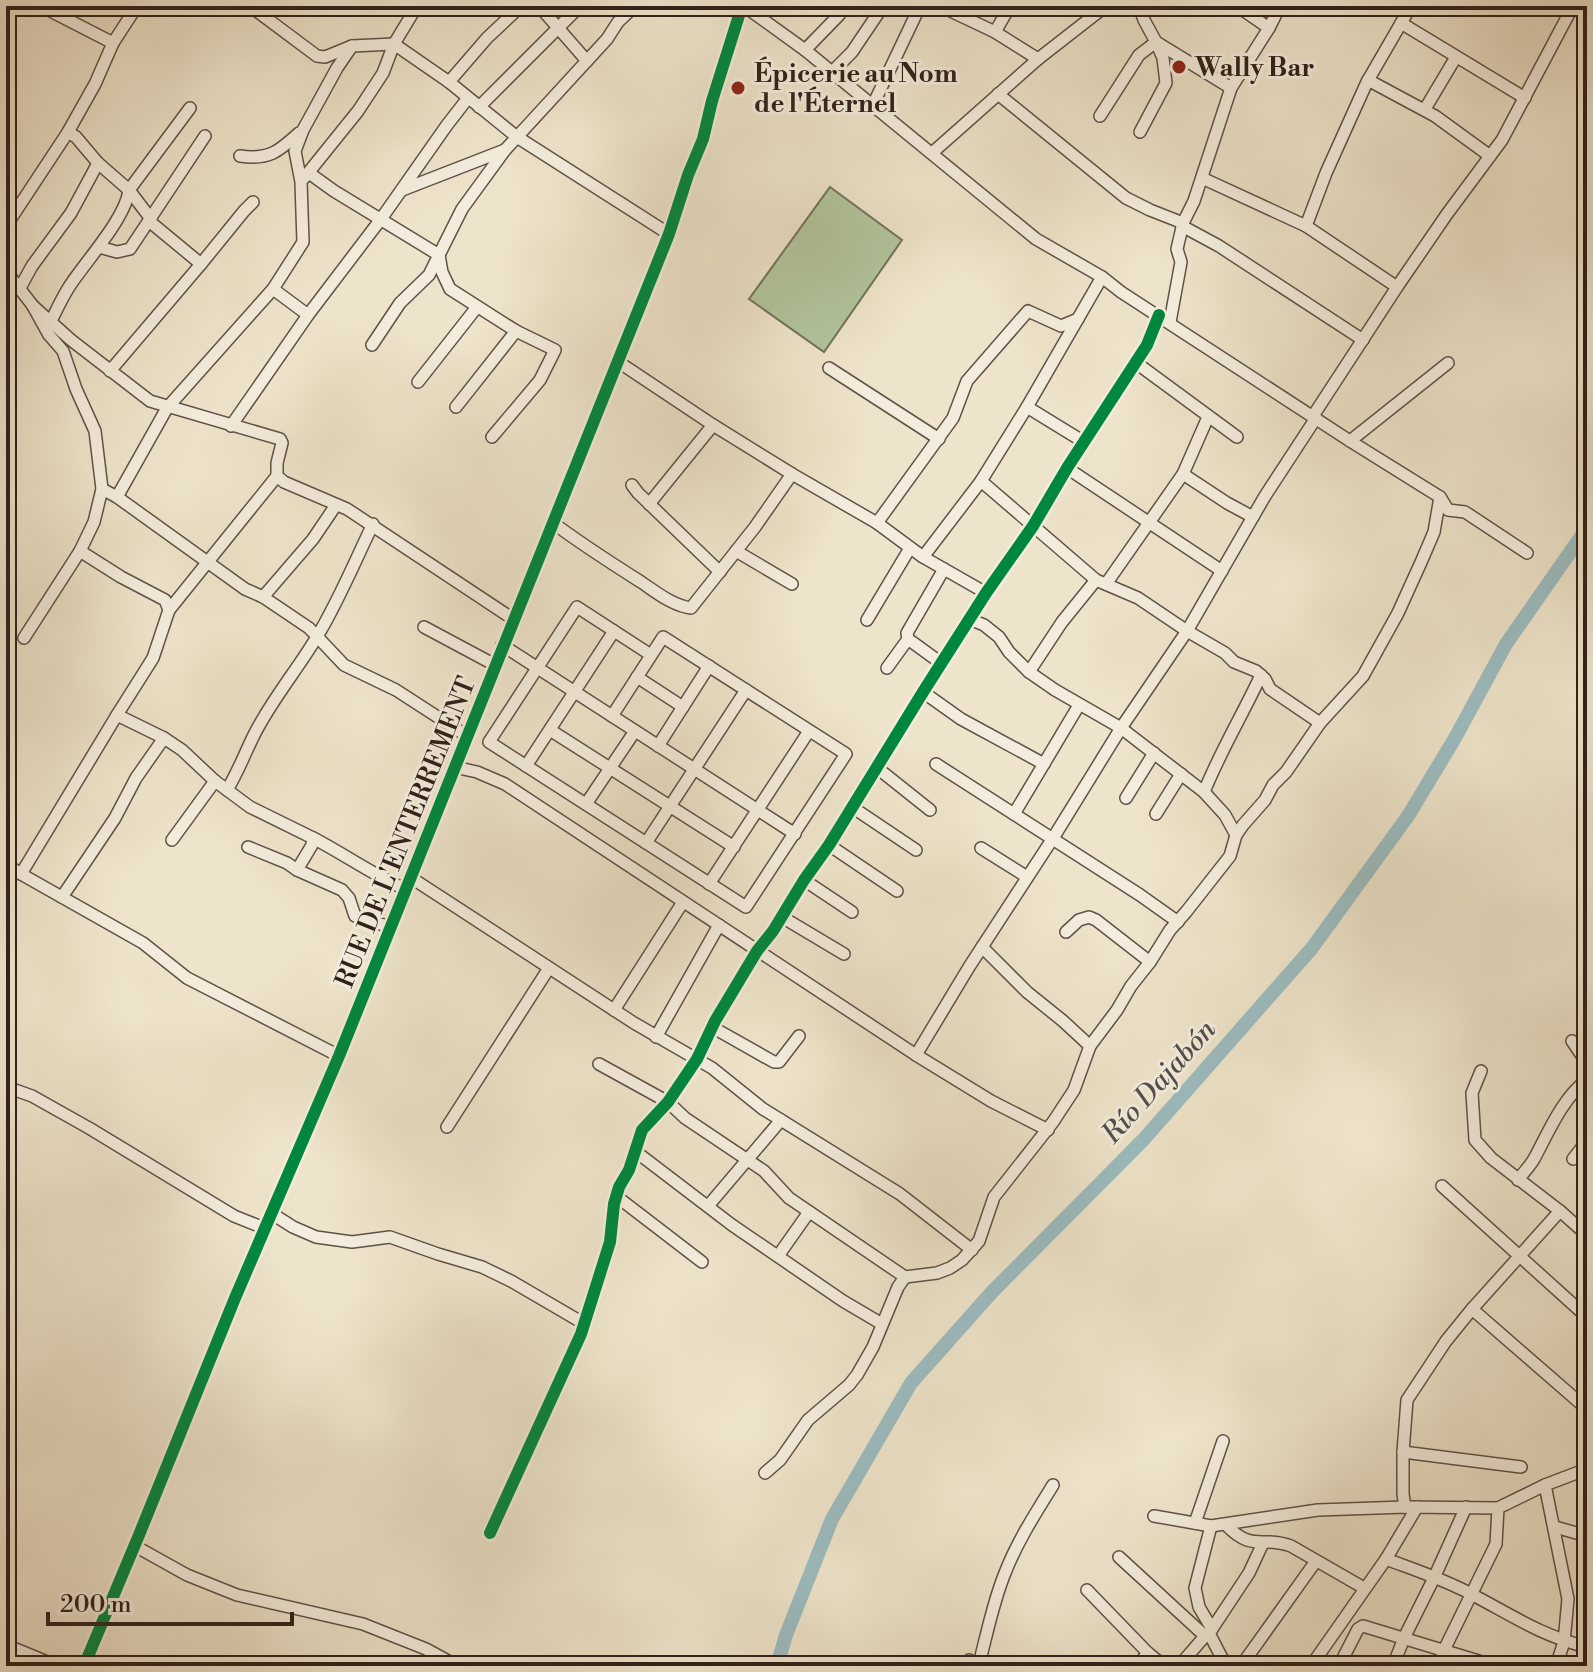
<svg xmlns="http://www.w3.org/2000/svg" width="1593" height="1672" viewBox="0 0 1593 1672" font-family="'Libre Bodoni',serif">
  <rect width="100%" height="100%" fill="#eee4cb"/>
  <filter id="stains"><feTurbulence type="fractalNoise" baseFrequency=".0025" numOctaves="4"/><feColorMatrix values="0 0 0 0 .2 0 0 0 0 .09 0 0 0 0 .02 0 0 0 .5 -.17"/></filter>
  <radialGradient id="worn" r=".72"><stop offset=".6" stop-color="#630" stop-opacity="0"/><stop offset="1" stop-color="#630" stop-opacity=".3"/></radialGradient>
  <polygon fill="#b2c59d" stroke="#71725c" stroke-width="2" points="830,187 902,240 824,352 749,299"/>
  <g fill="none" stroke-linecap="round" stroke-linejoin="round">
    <polyline stroke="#9cbcc0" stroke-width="14" points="777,1666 786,1635 832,1519 911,1383 992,1292 1143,1140 1312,948 1408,816 1455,738 1506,644 1587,528"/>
    <g stroke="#605147" stroke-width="14">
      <g id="minor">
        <polyline points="41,6 113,43"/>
        <polyline points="250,6 317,56 325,57 352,46 394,44 449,82 517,137 669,234"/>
        <polyline points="539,6 587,61"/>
        <polyline points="744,6 805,50 1036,239 1102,277 1121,292 1350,441 1440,497 1448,510 1465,512 1527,553"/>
        <polyline points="940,6 995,32 1010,6"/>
        <polyline points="1139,6 1144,20 1156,42 1231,88"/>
        <polyline points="1237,6 1269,28"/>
        <polyline points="1401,23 1525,98"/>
        <polyline points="995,32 1038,59"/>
        <polyline points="805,50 839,15 844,6"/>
        <polyline points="831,73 852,52 883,6"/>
        <polyline points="1368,80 1435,116 1490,156"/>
        <polyline points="449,82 487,38 521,6"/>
        <polyline points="998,94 1126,198 1150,210 1183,223"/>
        <polyline points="479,107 580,6"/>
        <polyline points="872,107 920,6"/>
        <polyline points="1425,109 1456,57"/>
        <polyline points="1100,116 1139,55 1156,42 1163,58 1166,83 1140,132"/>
        <polyline points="68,132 76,137 98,163 129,190 151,219"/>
        <polyline points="932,153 1038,59 1106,6"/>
        <path d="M240,156C269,160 278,152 299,133"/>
        <polyline points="309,173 334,191 439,255 442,272 450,289 516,331 555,350 540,380 492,437"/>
        <polyline points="304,178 358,111 383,73 394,44 417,6"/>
        <polyline points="1202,178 1306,226 1397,287"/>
        <polyline points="402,190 505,150"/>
        <polyline points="149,221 201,264"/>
        <polyline points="6,226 68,132 95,84 113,43 137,6"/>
        <polyline points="1182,226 1219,246 1363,340"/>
        <polyline points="1306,226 1326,173 1367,82 1411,6"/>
        <polyline points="99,247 117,252 130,249 205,136"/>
        <polyline points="6,271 33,306 49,335 63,351 76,389 95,431 102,489 94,522 80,551 24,638"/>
        <polyline points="20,288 32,266 71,213 98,163"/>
        <polyline points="273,289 308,315"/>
        <polyline points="33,306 71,340 150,401 280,439 282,443 277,463 277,476 284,482 347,509 513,619"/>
        <path d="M51,321C57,309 62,298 69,287C85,262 126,218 129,190L190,108"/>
        <polyline points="1170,322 1181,262 1177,249 1183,223 1194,201 1231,88 1269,28 1280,6"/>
        <polyline points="372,345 400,303 429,275 462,209 505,150 607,39 618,22 635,6"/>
        <polyline points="617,361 713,425 792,474 877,523 923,557 986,593"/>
        <polyline points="1135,362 1237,437"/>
        <polyline points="829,368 939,439"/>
        <polyline points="110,371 201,264 244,211 253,202"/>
        <polyline points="418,382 477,307"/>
        <polyline points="456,407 516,331"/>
        <polyline points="1313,416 1397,287 1447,214 1502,140 1573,6"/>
        <polyline points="231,426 308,315 381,219 447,125 468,98"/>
        <polyline points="1350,441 1448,363"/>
        <polyline points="1084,442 1027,407 1102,277"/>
        <polyline points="1067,468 1222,571"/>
        <polyline points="1183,474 1227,503 1253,517"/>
        <polyline points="981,481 1096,580 1138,598 1187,631 1225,653 1234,662 1256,671 1265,679 1270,689 1320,723"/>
        <polyline points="632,485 638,493 720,572"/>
        <polyline points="102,489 117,497 245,589 263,597 309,628 344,665 396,690 467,736"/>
        <polyline points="117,497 167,408 273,289 303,242 301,182 295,151 303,130 337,68 352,46"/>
        <polyline points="649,504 713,425"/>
        <path d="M552,522C581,544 611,563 641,582C656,592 673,606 691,608L755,527L792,474"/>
        <polyline points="877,523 953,418 967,381 1028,311 1061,326 1078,319"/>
        <polyline points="736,551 792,584"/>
        <polyline points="923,557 981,481 1027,407"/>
        <polyline points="1106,584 1183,474 1208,417"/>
        <polyline points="263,597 313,539 336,505"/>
        <polyline points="169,610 277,476"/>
        <polyline points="969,619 984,625 999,637 1009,652 1029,672 1055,690 1121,728 1204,792 1225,815 1236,835"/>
        <polyline points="867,620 910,548"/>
        <polyline points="424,627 495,665"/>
        <polyline points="502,645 795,834"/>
        <polyline points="941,663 908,639 907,633 944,569"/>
        <polyline points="887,668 908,639"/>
        <polyline points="1029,672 1062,622 1096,580"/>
        <polyline points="637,677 683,707"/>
        <polyline points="923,692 961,719 1044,764"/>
        <polyline points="117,715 164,738 182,750 215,781 250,807 313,838 312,845 297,870"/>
        <polyline points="612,716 663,637 846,754 746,907 489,742 577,607 651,655"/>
        <polyline points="550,730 734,847"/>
        <polyline points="658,746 709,666"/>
        <polyline points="936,764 1140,895 1178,922"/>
        <polyline points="526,766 614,631"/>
        <polyline points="454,767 477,772 505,784 916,1055 991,1101 1048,1130"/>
        <polyline points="876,767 930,810"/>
        <path d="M227,790C238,772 245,753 254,735C272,699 298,669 318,635C339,600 355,561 373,524"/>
        <path d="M1204,792C1220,752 1243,714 1261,675"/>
        <polyline points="1126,798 1154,753"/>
        <polyline points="586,804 635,731"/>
        <polyline points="852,807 916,850"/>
        <polyline points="1014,814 1079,705"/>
        <polyline points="1156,814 1181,774"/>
        <path d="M313,838C344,854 373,875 405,889"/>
        <polyline points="172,840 215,781"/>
        <polyline points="646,843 746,690"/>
        <polyline points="829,845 897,891"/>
        <polyline points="248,847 287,863 297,870 342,890 349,898 355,916 390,927"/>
        <polyline points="981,848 1027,877"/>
        <polyline points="6,864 21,874 143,943 187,978 339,1056"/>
        <polyline points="21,874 117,715 153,658 169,610 165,600 121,577 80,551"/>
        <polyline points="410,877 634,1023 712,1068 763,1109 900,1194 972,1250"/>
        <polyline points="804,880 852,912"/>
        <polyline points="709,884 809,731"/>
        <polyline points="62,897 115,818 136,778 164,738"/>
        <polyline points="782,917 844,954"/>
        <polyline points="1066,932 1079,920 1089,917 1096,920 1150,962"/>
        <polyline points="982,947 1027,992 1063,1021 1090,1046"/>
        <polyline points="614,1010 683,902"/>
        <polyline points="712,1027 774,1062 779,1062 799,1036"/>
        <polyline points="656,1037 719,925"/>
        <polyline points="1572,1041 1587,1063"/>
        <polyline points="916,1055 969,967 1055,835 1121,728 1187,631 1265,496 1316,418"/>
        <polyline points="599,1064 668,1102 685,1118 764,1171 789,1198 905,1277"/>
        <polyline points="1481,1071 1472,1093 1475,1140 1491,1158 1560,1211 1587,1235"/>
        <polyline points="6,1084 15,1090 32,1096 89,1128 234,1216 264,1228"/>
        <polyline points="447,1127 549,968"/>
        <polyline points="635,1151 732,1225 843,1301 882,1324"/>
        <polyline points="1573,1159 1587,1141"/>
        <path d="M1518,1180C1523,1173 1530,1166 1534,1159C1548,1133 1563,1097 1587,1080"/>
        <polyline points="1442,1186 1587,1317"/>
        <polyline points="616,1196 702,1262"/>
        <polyline points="708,1206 781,1120"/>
        <polyline points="271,1213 293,1227 316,1237 352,1242 390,1237 438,1254 482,1267 511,1281 583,1323"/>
        <polyline points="778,1256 809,1212"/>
        <polyline points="1472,1309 1587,1409"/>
        <polyline points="1403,1452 1521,1467"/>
        <polyline points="765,1473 780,1460 808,1420 849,1385 857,1375 873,1347 898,1287 905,1277 937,1273 950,1268 962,1260 979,1241 994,1197 1053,1122 1074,1090 1090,1046 1117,1010 1131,986 1150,962 1170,930 1186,912 1230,856 1236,835 1243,825 1265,800 1273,785 1286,772 1320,723 1363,676 1398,613 1422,560 1434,532 1440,497"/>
        <polyline points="1545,1485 1568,1599 1564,1642 1556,1666"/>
        <polyline points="1405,1507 1403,1494 1403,1452 1407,1400 1446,1341 1472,1309 1560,1211"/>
        <path d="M1417,1507L1386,1559C1415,1570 1446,1580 1473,1595C1513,1616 1542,1636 1587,1647"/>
        <polyline points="1154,1516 1211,1526 1318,1510 1405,1507 1498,1508"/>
        <polyline points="1195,1523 1223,1441"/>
        <path d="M1226,1525C1253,1553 1262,1535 1291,1546L1364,1588"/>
        <polyline points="1211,1526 1195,1588 1199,1607 1212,1629 1209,1633 1226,1666"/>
        <polyline points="1555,1527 1587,1536"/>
        <polyline points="490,1533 581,1334 610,1242 614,1204 619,1187 629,1170 642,1130 668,1102 697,1059 715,1021 757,951 773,931 804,880 829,845 923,692 986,593 1033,526 1067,468 1147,345 1159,315"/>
        <polyline points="135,1546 187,1575 237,1595 363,1624 426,1649 457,1666"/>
        <polyline points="1119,1557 1205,1636 1209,1633"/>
        <polyline points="1087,1590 1148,1653 1164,1666"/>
        <polyline points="1212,1629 1249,1573 1263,1543"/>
        <polyline points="6,1645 57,1666"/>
        <path d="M979,1664C987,1634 993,1602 1005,1573C1017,1542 1035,1514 1053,1485"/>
        <polyline points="84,1666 139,1535 235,1298 339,1056 669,234 688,175 703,139 712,101 742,6"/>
        <polyline points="967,1666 969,1660 982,1666"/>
        <polyline points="1137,1666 1148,1653"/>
        <polyline points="1179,1666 1205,1636"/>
        <polyline points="1241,1666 1316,1561"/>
        <polyline points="1311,1666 1386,1559"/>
        <polyline points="1339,1666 1358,1629 1363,1626 1495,1666"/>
        <polyline points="1393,1666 1404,1638 1434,1578 1466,1507"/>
        <polyline points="1439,1666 1444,1650 1496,1544 1498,1508 1545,1485 1587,1469"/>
      </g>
    </g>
    <use href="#minor" stroke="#f4eddd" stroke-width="11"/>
    <g stroke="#f4eddd" stroke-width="17">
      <g id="cycleway">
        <polyline points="490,1533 581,1334 610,1242 614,1204 619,1187 629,1170 642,1130 668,1102 697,1059 715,1021 757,951 773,931 804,880 829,845 923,692 986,593 1033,526 1067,468 1147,345 1159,315"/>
        <polyline points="84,1666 139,1535 235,1298 339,1056 669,234 688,175 703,139 712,101 742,6"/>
      </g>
    </g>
    <use href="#cycleway" stroke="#00873e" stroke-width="12"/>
  </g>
  <g fill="#8f2418" stroke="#f4eddd" stroke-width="3">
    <circle cx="1179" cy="67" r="8"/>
    <circle cx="738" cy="88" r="8"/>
  </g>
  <g text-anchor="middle" stroke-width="6" stroke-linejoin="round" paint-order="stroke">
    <g font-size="26" font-weight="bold" fill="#30201b" stroke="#f4eddd" text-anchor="start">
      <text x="1195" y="76">Wally Bar</text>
      <text x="754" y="82">Épicerie au Nom<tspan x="754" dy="30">de l'Éternel</tspan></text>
    </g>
    <g font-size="26" fill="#30201b" stroke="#f4eddd">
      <text transform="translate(405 832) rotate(-68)" y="9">RUE DE L'ENTERREMENT</text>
    </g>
    <g font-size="28" font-style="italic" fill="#504f4d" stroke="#f4eddd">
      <text transform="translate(1158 1081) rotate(-48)" y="10">Río Dajabón</text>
    </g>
  </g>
  <rect width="1593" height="1672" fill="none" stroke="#eee4cb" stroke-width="32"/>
  <rect x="8" y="8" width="1577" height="1656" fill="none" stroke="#30201b" stroke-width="4"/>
  <rect x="16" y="16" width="1561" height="1640" fill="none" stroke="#30201b" stroke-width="2"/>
  <path d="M48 1612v12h244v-12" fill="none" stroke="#30201b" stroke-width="4"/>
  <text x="60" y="1612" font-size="24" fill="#30201b" stroke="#f4eddd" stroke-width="6" paint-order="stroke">200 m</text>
  <rect width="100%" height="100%" filter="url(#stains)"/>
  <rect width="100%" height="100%" fill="url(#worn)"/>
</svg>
